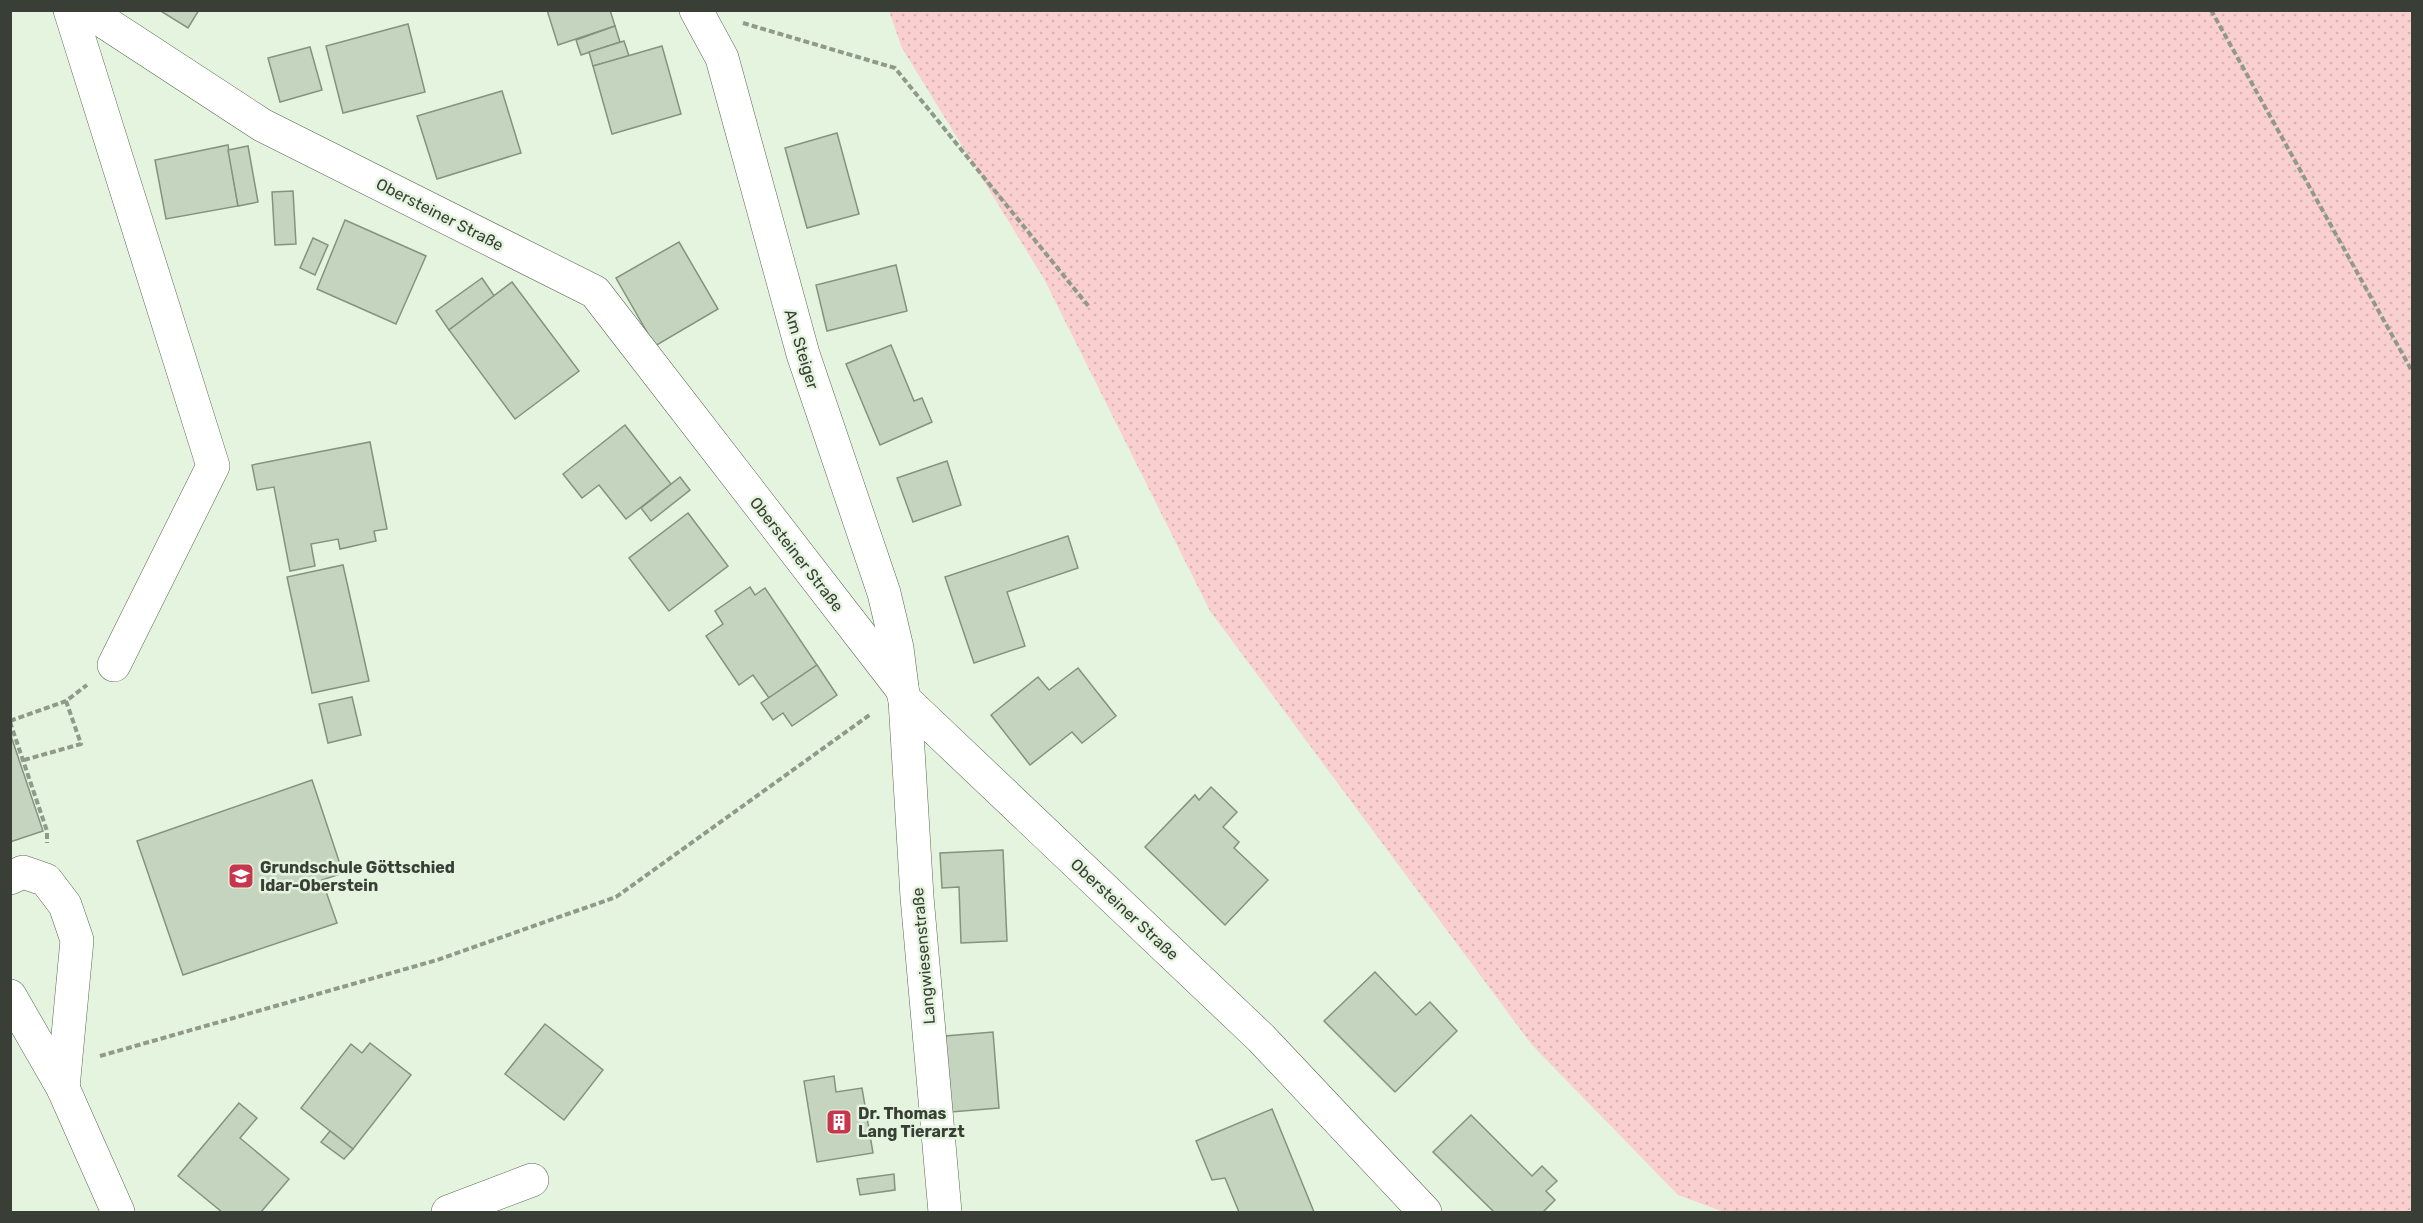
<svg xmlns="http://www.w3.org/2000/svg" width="2423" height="1223" viewBox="0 0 2423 1223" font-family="Rubik,sans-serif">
  <defs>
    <pattern id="grass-dots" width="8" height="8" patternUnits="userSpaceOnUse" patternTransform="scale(1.5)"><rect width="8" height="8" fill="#facfd0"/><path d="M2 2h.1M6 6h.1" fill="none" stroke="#d7b3b3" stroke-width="1.8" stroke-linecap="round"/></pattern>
  </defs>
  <rect width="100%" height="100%" fill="#e4f4de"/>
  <polygon fill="url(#grass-dots)" points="889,11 2412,11 2412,1212 1724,1212 1678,1195 1532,1045 1210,611 1044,279 902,48"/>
  <g fill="#c5d4bf" stroke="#84937e" stroke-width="1.5">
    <polygon points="159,10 199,10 188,28"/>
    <polygon points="547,10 610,10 615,26 558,45"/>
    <polygon points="408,24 425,92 343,113 326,46"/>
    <polygon points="615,26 620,42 581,55 576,40"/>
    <polygon points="624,41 629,56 593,66 589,52"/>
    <polygon points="662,46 681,114 612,134 593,66"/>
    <polygon points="310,47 322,90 280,102 268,58"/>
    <polygon points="502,91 521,153 437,179 417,116"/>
    <polygon points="837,133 859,214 807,228 785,148"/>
    <polygon points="228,145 238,206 166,219 155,160"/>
    <polygon points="248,146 258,202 238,206 228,150"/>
    <polygon points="293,191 296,244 275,245 272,192"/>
    <polygon points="345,220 426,256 396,324 317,289"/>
    <polygon points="313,238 328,245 315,275 300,268"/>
    <polygon points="679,242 718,309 655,346 616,278"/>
    <polygon points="896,265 907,311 827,331 816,285"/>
    <polygon points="482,278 495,297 449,330 436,311"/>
    <polygon points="512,282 579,371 515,419 449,330"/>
    <polygon points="891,345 914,401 922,398 932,422 880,445 846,364"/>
    <polygon points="625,425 671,484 626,519 599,485 582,498 563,474"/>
    <polygon points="370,442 387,529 374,531 376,541 340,549 338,539 311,544 315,566 290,571 274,487 257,490 252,465"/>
    <polygon points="947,461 961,505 913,522 897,478"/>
    <polygon points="680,477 690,490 651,521 641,508"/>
    <polygon points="688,513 728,566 669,611 629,558"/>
    <polygon points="1068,536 1078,568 1007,592 1025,646 974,663 945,577"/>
    <polygon points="343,565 369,681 312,693 287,577"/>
    <polygon points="750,587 755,595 765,588 817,665 769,698 753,675 739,685 706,636 723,624 715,611"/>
    <polygon points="817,665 837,695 792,726 783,713 773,720 761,703"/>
    <polygon points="1078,668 1116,716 1082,743 1072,732 1030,765 991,715 1038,677 1049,690"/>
    <polygon points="352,697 361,735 328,743 319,704"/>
    <polygon points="10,733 43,831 10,842"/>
    <polygon points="312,780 343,873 322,880 337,923 183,975 137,841"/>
    <polygon points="1211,787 1237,812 1223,827 1239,842 1234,848 1268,880 1225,925 1145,847 1195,795 1199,800"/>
    <polygon points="1003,850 1007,941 961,943 959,887 942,888 940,853"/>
    <polygon points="1375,972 1416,1015 1430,1002 1457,1031 1395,1092 1324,1021"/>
    <polygon points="545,1024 603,1070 564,1120 505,1074"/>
    <polygon points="993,1032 999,1108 951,1112 945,1036"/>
    <polygon points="370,1043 411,1075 353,1149 301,1108 351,1044 362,1053"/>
    <polygon points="834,1076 836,1092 862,1088 873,1153 817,1162 804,1081"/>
    <polygon points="239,1103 257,1118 240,1138 289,1179 261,1212 222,1212 178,1176"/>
    <polygon points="1272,1109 1314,1212 1239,1212 1225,1178 1212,1180 1196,1141"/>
    <polygon points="1471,1115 1532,1176 1542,1166 1557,1181 1546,1191 1555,1200 1543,1212 1494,1212 1433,1152"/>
    <polygon points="330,1131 353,1149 344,1159 321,1142"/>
    <polygon points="894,1174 895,1190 860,1195 857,1179"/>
  </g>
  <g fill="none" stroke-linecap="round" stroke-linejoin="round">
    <g stroke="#5b6855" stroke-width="34">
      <g id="minor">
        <polyline points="70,10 213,466 114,665"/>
        <polyline points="86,10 262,125 595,292 902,689 905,700 1261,1038 1425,1212"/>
        <polyline points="696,10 722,58 803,354 884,593 897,648 902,687"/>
        <polyline points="905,700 917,897 945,1212"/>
        <polyline points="10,878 23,872 46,880 65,905 77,940 63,1088"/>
        <polyline points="10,996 63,1088 118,1212"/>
        <polyline points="448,1212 532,1180"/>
      </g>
    </g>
    <g stroke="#8f9a8a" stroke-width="4" stroke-dasharray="6 3" stroke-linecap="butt">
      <polyline points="2211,10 2412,371"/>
      <polyline points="743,23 895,68 1090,308"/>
      <polyline points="10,721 66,701 87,685"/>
      <polyline points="10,722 47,831 47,843"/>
      <polyline points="24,760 81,744 66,701"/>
      <polyline points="100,1056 437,960 616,897 871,714"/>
    </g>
    <use href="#minor" stroke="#fff" stroke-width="33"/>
  </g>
  <defs>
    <g id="school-square" transform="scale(1.35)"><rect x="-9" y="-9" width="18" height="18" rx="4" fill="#c6364d" stroke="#e4f4de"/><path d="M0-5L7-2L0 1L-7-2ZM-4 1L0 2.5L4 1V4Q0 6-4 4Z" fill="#fff"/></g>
    <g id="building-square" transform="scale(1.35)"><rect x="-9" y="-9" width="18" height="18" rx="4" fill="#c6364d" stroke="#e4f4de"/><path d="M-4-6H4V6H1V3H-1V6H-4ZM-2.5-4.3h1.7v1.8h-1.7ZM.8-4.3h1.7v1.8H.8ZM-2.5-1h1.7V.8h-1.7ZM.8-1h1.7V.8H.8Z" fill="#fff"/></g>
  </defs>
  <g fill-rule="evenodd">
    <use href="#school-square" x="241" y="876"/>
    <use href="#building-square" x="839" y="1122"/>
  </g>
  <g text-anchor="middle" stroke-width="5" stroke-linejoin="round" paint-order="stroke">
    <g font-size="16" fill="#393f36" stroke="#e4f4de">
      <text transform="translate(440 214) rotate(27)" y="6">Obersteiner Straße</text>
      <text transform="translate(802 349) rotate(73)" y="6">Am Steiger</text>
      <text transform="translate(797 554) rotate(52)" y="6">Obersteiner Straße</text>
      <text transform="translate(1125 909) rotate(43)" y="6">Obersteiner Straße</text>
      <text transform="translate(923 956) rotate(-95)" y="6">Langwiesenstraße</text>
    </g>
    <g font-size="16" font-weight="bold" fill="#393f36" stroke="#e4f4de" text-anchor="start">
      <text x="260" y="873">Grundschule Göttschied<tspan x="260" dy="18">Idar-Oberstein</tspan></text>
      <text x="858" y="1119">Dr. Thomas<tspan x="858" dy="18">Lang Tierarzt</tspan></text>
    </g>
  </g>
  <rect width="2423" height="1223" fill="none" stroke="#393f36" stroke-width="24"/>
</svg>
